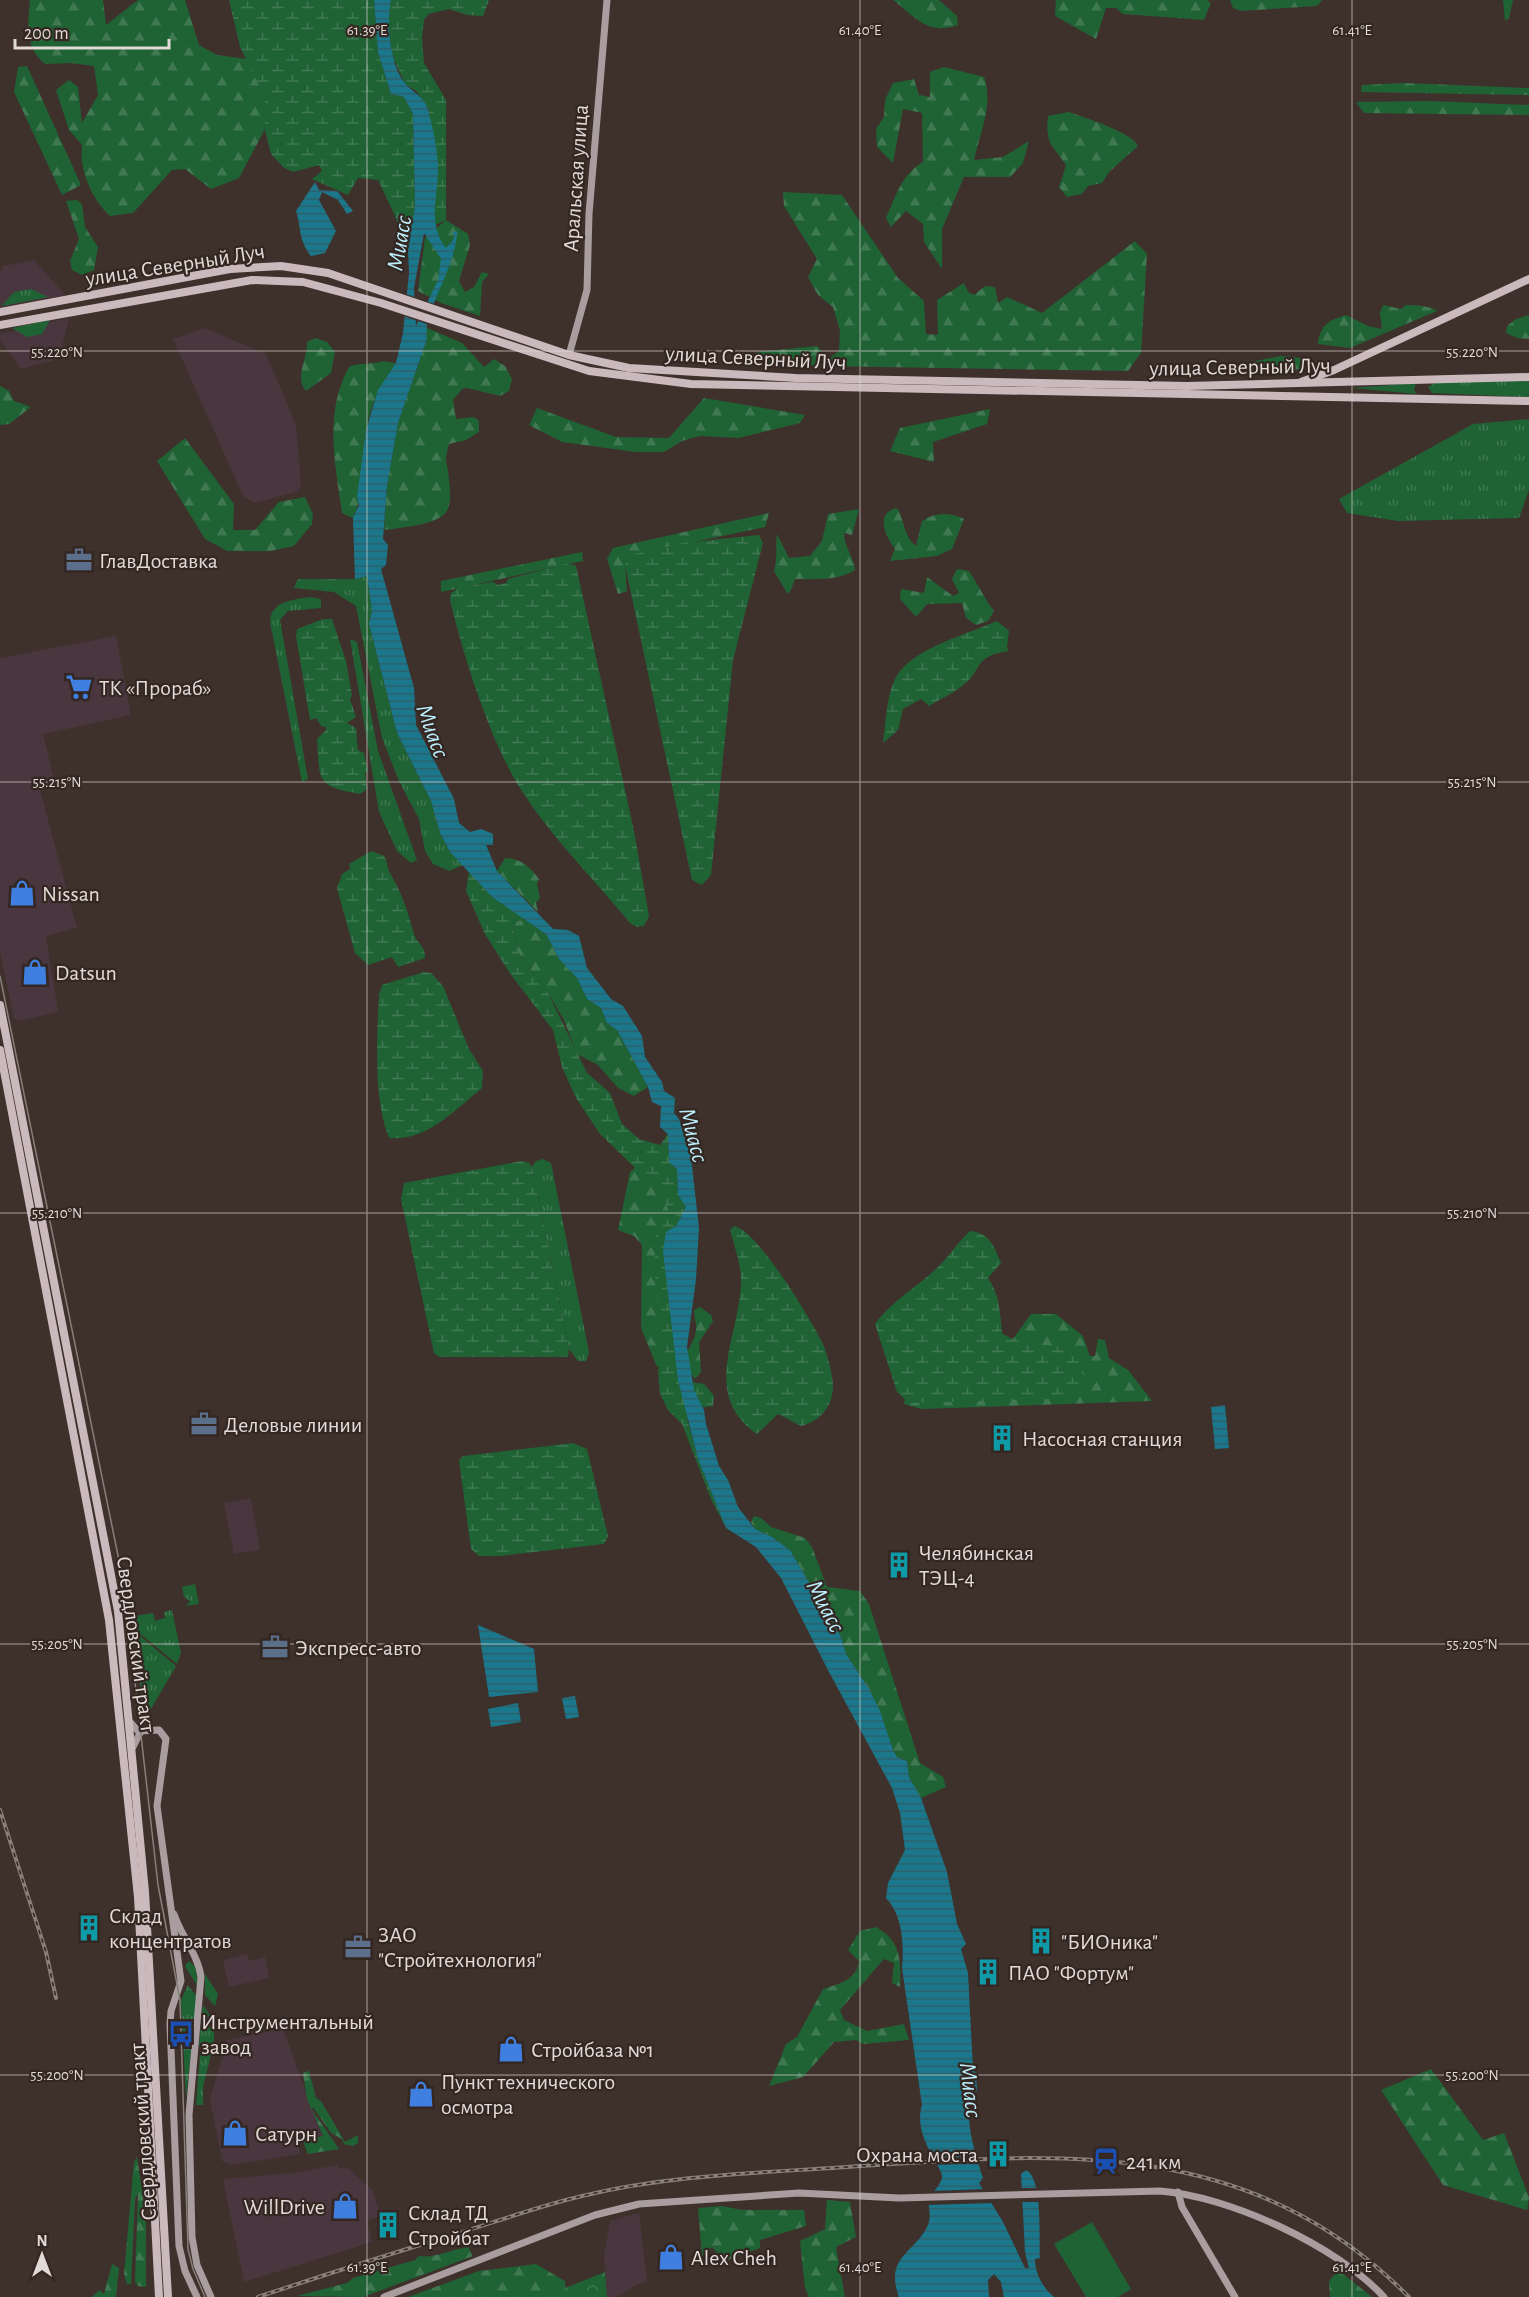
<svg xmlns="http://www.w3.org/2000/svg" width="1529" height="2297" viewBox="0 0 1529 2297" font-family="'Alegreya Sans',sans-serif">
  <defs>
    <pattern id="grass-tufts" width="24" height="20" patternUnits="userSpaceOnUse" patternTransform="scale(1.5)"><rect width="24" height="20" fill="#1f6234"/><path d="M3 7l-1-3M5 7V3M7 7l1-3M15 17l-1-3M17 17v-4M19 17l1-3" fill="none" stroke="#3f7851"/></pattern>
    <pattern id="forest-firs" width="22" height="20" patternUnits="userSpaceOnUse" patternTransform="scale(1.5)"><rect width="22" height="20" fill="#1f6234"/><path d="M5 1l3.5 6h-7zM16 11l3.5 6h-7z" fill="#3f7851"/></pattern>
    <pattern id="wetland-marsh" width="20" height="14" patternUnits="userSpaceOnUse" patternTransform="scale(1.5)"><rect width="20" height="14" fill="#1f6234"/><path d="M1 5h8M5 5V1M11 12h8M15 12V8" fill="none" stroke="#3f7851"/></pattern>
    <pattern id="park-crowns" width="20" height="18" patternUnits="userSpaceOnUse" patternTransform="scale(1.5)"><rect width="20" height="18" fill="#1f6234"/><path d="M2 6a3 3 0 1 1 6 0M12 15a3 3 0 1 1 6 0" fill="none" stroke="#3f7851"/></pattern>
    <pattern id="water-rules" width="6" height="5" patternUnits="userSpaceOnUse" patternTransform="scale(1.5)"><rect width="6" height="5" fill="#1b788c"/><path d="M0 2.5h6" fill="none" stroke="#2d5f6a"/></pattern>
  </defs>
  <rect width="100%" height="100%" fill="#3e312c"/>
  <g fill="#49363e">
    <polygon points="34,260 65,295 0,307 0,272 3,266"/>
    <polygon points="69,318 59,359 21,369 0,341 0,334"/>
    <polygon points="205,328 266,354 296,425 301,483 299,491 255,503 243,496 173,339"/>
    <polygon points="116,636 131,715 43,734 54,779 38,782 77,928 46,936 58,1012 21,1021 14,1019 0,951 0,658"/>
    <polygon points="251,1498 260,1550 234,1554 224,1503"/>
    <polygon points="247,1954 249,1961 265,1957 269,1978 229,1987 223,1960"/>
    <polygon points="283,2029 322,2136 298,2142 300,2154 232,2165 222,2161 210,2100 227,2040"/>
    <polygon points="338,2165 339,2169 347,2167 373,2191 381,2216 367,2221 372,2242 244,2282 223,2179 292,2173"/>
    <polygon points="639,2213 647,2281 634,2286 617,2297 607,2297 604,2255 610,2221"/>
  </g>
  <g fill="url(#grass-tufts)">
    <polygon points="31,289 48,297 2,306 14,292"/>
    <polygon points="50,320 42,334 27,337 12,328"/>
    <polygon points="1529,380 1529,397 1432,393 1428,387 1435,383"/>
    <polygon points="1416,383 1414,390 1417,394 1352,388"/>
    <polygon points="1529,419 1529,490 1519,518 1398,521 1347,513 1339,499 1473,424"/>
    <polygon points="367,576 372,611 369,624 397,733 431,801 440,833 450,852 463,865 449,871 433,864 425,851 419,819 399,781 382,738 356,606 334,592 294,588 298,579 355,579"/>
    <path d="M310,597L321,599V608L288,611L280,620L308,779L302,782L270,622C271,600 294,600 310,597Z"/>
    <polygon points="350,639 357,642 378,751 417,860 411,863 397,851 379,812"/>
    <polygon points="543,1159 551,1163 589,1352 586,1361 578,1361 569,1349 532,1167 536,1161"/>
    <polygon points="195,1584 199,1604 186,1606 190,1601 184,1597 182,1587"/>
    <polygon points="172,1610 181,1653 177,1664 133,1628 136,1628 135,1616 153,1613 155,1621 165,1618 164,1612"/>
    <polygon points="134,1631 176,1666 144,1721"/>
    <polygon points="189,1961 196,1968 198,1987 185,1966"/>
    <polygon points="205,1974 218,1994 215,2006 205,1995"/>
    <polygon points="188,1985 197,1997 186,2099 181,2000"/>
    <polygon points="203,2005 214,2021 214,2046 205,2043 199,2046"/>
    <polygon points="209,2049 211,2054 203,2087 203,2105 196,2105 200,2055 203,2050"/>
  </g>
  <g fill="url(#forest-firs)">
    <path d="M30,0H103L106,25L138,0H185L199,45L217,55L247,59L265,97V129L239,178L211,189L185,169L172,170L133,213L110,216C91,198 79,170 82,145L69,130L56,90L69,80L78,87L82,123L98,95L94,66L71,63L45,64C24,46 28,26 30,0Z"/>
    <path d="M893,0H939L957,16L958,25C928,36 915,17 893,0Z"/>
    <polygon points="1056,0 1207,0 1211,3 1204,20 1123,14 1116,8 1106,8 1096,39 1055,16"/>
    <polygon points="1230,0 1322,0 1317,6 1240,11 1233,8"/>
    <polygon points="1503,0 1513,0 1509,18 1505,21"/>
    <polygon points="27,66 81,185 62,195 14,92 18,67"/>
    <path d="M944,67L984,77C994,104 980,133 974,160L1003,157L1029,141L1023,163L1010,177H964L942,229V269L924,242L923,224L906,211L891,227L886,218C896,196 901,175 923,162L922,113L903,109L893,163L877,147L876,129L884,117L885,100L893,83L914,79L919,95L930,97V72Z"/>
    <polygon points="1404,83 1529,88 1529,95 1361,92 1362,85"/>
    <polygon points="1431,101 1529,105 1529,115 1364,113 1356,102"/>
    <path d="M1069,112C1085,118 1132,132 1138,146L1109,172L1102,183L1088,186L1082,194L1067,197L1059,187L1066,165C1052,144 1045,144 1048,116Z"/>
    <polygon points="783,192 842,195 898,278 924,301 926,334 938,335 937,300 964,283 968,292 974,295 985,286 995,287 998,303 1007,297 1042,313 1135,241 1147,254 1141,353 1128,371 764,365 756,352 817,346 828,359 839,351 840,331 833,307 818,295 808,277 817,259 784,206"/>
    <polygon points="77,200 82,204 85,227 98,247 94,270 82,275 72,270 70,261 79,239 66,201"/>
    <polygon points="446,220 468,234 470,245 459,281 465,292 474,287 482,272 489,274 482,282 480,316 441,303 418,291 425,238"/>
    <path d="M1383,305L1401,309L1406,305C1414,305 1432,306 1437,311L1350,348L1318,344C1320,325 1329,320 1346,315L1368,326L1382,329L1380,313Z"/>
    <polygon points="1529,315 1529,339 1517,338 1506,333 1507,326 1516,319"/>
    <path d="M425,327L462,343L484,367L494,359L505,366L512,379L509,391L500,396L467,388L462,389L453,400L456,419L474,417L479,421V432L466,440L449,444C443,465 448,461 449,480C450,489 452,504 446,512C438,525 398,528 384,530L387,485L398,423L427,339Z"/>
    <path d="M315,338L327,342L335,352L331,373L306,391C294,377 308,359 307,342Z"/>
    <polygon points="1281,356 1302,358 1310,364 1308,368 1270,373 1239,369 1240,364"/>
    <path d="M383,361L396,363C381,384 370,405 366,431C361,459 366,491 353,518L342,513C335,464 324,412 349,367C359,362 371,365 383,361Z"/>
    <polygon points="0,386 9,391 14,401 31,407 9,424 0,425"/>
    <polygon points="704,398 805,415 800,423 739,438 700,436 682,441 664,452 636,452 562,442 529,425 537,408 616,437 669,438"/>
    <polygon points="990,409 987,424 933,442 934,462 890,451 900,428"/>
    <polygon points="185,438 234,504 233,530 255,530 279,502 305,497 313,514 312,524 294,546 271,551 227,551 205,539 157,461"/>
    <path d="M897,508C905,521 904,537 916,546L922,521C935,512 950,512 964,519L952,549L937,556L890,561L895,549C886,537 874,513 897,508Z"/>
    <path d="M859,509L852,535L844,533C844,547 854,557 855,570C838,581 815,579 795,579L790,592L787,593L774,571C778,558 775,547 777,534L789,558L810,556L822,541L828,514Z"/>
    <polygon points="769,513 765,527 632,555 625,565 627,591 618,594 607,559 613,548"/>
    <polygon points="582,552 583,561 441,592 441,581"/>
    <path d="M957,569L969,571C978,584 984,598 994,611L988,621L976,625L966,618L962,603L927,604L916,617L900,599L901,589L924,593L927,577L953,596L959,593L952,579Z"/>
    <path d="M505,858C522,859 529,866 539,879L537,884L540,898L536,903L538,912L497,871Z"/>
    <polygon points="527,919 546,934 559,959 577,978 587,999 601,1008 607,1023 617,1030 648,1087 634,1096 618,1088 598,1065 577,1054 564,1020 548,993 519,954 513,928 517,921"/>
    <polygon points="638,1165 646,1166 673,1211 670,1363 657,1367 641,1328 642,1245 634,1236 618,1230 630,1172"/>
    <path d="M700,1307L711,1315L713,1321L699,1342L701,1372L695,1379C675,1352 694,1350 696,1330C697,1324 694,1317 694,1310Z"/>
    <polygon points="1031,1314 1056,1314 1083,1336 1090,1356 1095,1356 1098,1339 1105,1340 1109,1358 1128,1370 1152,1401 921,1409 904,1404 906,1393 1008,1346"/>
    <polygon points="754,1516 761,1518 771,1527 805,1538 812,1547 827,1587 860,1591 869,1604 920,1763 943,1777 946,1787 921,1798 909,1777 907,1761 897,1757 893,1750 869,1689 846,1654 841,1637 790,1550 772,1537 755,1529 751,1522"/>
    <path d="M876,1927C902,1942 901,1961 900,1987L892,1983L894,1963L884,1959L840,2010L844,2020L867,2031L904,2024L909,2040L863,2044L856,2040L834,2042L803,2077L769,2086L786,2044L797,2037L823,1989C840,1983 856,1981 859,1961L848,1950L860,1931Z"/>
    <polygon points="1431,2069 1483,2140 1504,2133 1529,2197 1527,2210 1443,2185 1381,2090"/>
    <polygon points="309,2071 316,2098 321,2101 345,2142 358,2135 358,2143 353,2146 344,2144 342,2139 331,2133 313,2107 312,2110 339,2149 308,2154 303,2141 323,2136 307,2099 303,2073"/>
    <polygon points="137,2157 146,2218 146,2287 138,2286 135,2281 138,2194 135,2198 131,2284 127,2284 124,2274 134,2162"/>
    <polygon points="827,2200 850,2202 856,2237 836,2247 845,2297 809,2297 805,2288 800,2241 825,2229"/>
    <polygon points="722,2206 742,2210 804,2210 806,2226 760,2240 760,2248 725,2261 712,2247 702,2256 698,2208"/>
    <path d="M468,2247L473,2256L363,2297L297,2296L347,2283L353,2278L415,2260L419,2256C433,2259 453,2249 468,2247Z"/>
    <polygon points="112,2264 119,2268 116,2297 92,2297 99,2290 104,2294"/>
    <polygon points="536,2264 565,2281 566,2297 408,2297 479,2271"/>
    <polygon points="1338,2270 1372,2297 1330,2297 1329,2281"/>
  </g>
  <g fill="url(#wetland-marsh)">
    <polygon points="229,0 374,0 378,52 391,94 404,97 413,114 415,206 408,250 396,218 378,180 358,178 348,195 312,179 322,171 319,165 293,172 284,168 271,154 265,131 265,98 240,47"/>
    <polygon points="391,0 489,0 483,16 467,15 449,9 429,14 424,20 422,38 424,63 446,100 446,220 435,225 433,218 438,168 428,108 416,91 405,84 392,55 387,14"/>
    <polygon points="759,535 763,543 733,660 711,875 702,885 692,880 625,565 630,555 682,543"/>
    <path d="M566,564L575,565L577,570L634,831L649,916L644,926L637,927L630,923C593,878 549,835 518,785C489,737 463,655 450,600L451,593L460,587L493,582L498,585L506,583L508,579Z"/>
    <path d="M323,619H332L346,661L352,695L350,699L356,717L347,723L356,728L358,750L364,753L368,772L365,773L367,789L360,794C316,786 320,783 317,739L326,730V727L321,726L316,718L310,720L296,636L297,629Z"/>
    <path d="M997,621L1009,631L1007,648L1009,651C972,656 983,671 962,686C952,694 940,699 929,706L921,699L903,709L898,730L883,743C886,722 886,698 895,679C908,650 968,634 997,621Z"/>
    <path d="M371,851L384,856C388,862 387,868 390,873C402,893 408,912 414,934C417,944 426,946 425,958L398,967L392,957L368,965L355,953L337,888L342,874L350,869L349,864Z"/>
    <polygon points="469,872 492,897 527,919 517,921 513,928 519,954 548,993 587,1073 610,1093 622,1124 639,1139 660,1145 668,1134 669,1161 677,1169 678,1195 686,1207 676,1226 678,1380 704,1384 714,1396 713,1406 698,1408 687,1418 698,1459 726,1528 711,1499 682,1424 668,1410 660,1394 658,1370 665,1351 655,1282 655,1237 668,1218 669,1211 658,1190 600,1134 576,1098 562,1067 553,1030 509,972 485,934 466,891"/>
    <path d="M424,972L431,973L443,986L469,1049L483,1071L482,1088C455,1110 426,1142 389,1138C373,1099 377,1037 379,994L382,985Z"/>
    <polygon points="522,1161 529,1163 532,1167 569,1349 568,1357 439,1357 434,1353 401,1199 404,1183"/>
    <path d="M734,1226C758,1231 810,1318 822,1342C827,1352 833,1375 833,1387C832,1408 820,1421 801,1426L778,1414L757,1434C699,1394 741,1334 741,1280C741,1264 734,1245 730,1230Z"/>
    <path d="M970,1231C990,1233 994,1246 1001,1263L988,1278C1000,1295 1000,1313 1002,1333C1034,1358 1092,1326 1083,1389L1072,1398L909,1403L897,1392L875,1324C893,1299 921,1285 942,1263C952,1252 959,1241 970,1231Z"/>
    <polygon points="573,1443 587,1449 608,1536 604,1544 499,1556 479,1556 471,1549 459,1460 463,1456"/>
  </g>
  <polygon fill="url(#park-crowns)" points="605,2272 607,2297 566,2297 565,2288"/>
  <polygon fill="#1f6234" points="1092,2222 1131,2289 1118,2297 1086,2297 1054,2244"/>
  <g fill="url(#water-rules)" fill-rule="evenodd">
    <path d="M374,0H391C386,21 390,66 405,83C413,93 425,97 428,110C433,128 438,151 438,169C438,198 427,223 446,248L454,239L453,232L457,231C457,266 422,313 427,339L398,423L387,486L383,539L388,545L386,565L381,569L414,688L416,725L454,799L459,823L470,832L481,829L493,834V845H486L497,871L553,929L568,930L579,936L587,968L611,999L623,1006L642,1036L645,1057L662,1082L664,1091L675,1098L674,1113C684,1122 682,1137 690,1148L699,1228L696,1279L687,1347L694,1390L704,1410L706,1424L719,1466L728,1480L738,1507L755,1529L772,1537L790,1550L841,1637L846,1654L869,1689L880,1711L893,1750L897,1757L907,1761L909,1777L921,1798L947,1872L957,1924L966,1944L961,1949L968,1973L973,2069L976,2074L977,2090C959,2107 976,2156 983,2178L979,2183L1003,2222L1025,2268H1029L1025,2252L1021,2174L1026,2170C1043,2178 1039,2239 1040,2258L1035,2259C1035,2274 1043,2288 1054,2297H1004L1001,2282L994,2274L988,2280L989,2297H899C885,2258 911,2255 926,2229C934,2215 926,2208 930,2198C933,2191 940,2186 942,2178C944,2167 912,2137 922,2105L902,1968C904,1945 903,1916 886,1898L888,1883L905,1850L900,1813L892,1788L829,1672L781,1578L756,1547L726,1528L698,1459L678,1380L663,1251L666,1232L676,1226L686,1207L678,1195L677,1169L669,1162L668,1134L660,1127L661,1106L652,1102L648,1087L617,1030L607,1023L601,1008L587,999L577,978L559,959L546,934L492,897L450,852L440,833L431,801L397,733L369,624L372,611L367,576L355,579L353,518L359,505L357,497L366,430L378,390L396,363L403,333L409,273L408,250L415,206L413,114L404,97L391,94L378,52ZM424,233L441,259L438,280L416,326L414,288Z"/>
    <path d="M315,182L319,190L337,191L353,211L347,214L338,200L322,192L319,200L336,231L325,253L311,256C298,239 302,231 296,211Z"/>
    <polygon points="1225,1405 1229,1448 1215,1449 1211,1407"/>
    <polygon points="478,1625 534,1649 538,1692 489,1697"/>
    <polygon points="575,1696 579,1717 566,1719 562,1698"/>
    <polygon points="518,1703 521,1722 491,1727 488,1709"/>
  </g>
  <g fill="#3e312c">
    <polygon points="403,293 417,298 418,315 425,301 438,305 429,325 401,315"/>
    <polygon points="979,2156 981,2163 933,2165 929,2159"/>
    <polygon points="1020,2188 1040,2188 1041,2202 1020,2202"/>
    <polygon points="986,2189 995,2203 926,2205 932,2191"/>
  </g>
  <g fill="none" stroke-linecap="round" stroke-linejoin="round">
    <g stroke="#a99d9f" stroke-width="7">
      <polyline points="569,355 587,290 589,214 607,0"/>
      <polyline points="131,1723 138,1731 159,1730 166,1739 157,1806 181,1981 171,2011 170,2024 179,2246 185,2271 197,2297"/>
      <polyline points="133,1747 141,1731"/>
      <path d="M174,1914C181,1936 198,1954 201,1977L189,2115L192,2237L197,2265L211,2297"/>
      <polyline points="1178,2192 1182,2207 1235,2297"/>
      <path d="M384,2297L595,2215L639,2204L799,2193L899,2198L1160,2191C1229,2196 1337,2246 1384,2297"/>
    </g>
    <g stroke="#cababd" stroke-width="8">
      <polyline points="0,312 230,269 281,266 328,273 569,355 629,368 796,378 1187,386 1529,377"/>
      <polyline points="0,325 252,280 303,282 381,303 589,371 691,384 1529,401"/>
      <polyline points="1301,382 1334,370 1529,279"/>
      <polyline points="0,1005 118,1611 145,1892 168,2297"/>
      <polyline points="0,1050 109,1620 138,1897 159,2297"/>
    </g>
    <polyline stroke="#897f7a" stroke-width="1.5" points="0,976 124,1585 158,1885 180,2000 188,2249 193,2269 205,2297"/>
    <g stroke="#897f7a" stroke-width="4">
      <g id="rail">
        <polyline points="0,1810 46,1952 56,1998"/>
        <path d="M258,2297C327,2274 396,2252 466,2231C504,2219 543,2205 582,2196C669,2175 758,2173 847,2167C1056,2153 1247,2134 1409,2297"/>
      </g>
    </g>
    <use href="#rail" stroke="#342722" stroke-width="1.5" stroke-dasharray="4.5" stroke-linecap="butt"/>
  </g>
  <path fill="none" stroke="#e2dad6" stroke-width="1.5" stroke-opacity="0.45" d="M367,0V2297M860,0V2297M1352,0V2297M0,351H1529M0,782H1529M0,1213H1529M0,1644H1529M0,2075H1529"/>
  <defs>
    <g id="office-bare" transform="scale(2.07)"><path d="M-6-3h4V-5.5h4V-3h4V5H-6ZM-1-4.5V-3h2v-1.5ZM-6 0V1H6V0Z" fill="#5c6f8a" stroke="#342722" stroke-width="2.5" paint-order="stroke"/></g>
    <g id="supermarket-bare" transform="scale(2.07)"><path d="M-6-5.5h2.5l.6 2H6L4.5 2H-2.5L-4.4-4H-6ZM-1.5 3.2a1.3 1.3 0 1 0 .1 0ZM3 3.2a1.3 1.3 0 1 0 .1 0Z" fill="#3f7fe0" stroke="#342722" stroke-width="2.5" paint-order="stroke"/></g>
    <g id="shop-bare" transform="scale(2.07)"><path d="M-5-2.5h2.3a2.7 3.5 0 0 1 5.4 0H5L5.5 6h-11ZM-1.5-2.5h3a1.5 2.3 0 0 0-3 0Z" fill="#3f7fe0" stroke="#342722" stroke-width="2.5" paint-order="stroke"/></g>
    <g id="building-bare" transform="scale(2.07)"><path d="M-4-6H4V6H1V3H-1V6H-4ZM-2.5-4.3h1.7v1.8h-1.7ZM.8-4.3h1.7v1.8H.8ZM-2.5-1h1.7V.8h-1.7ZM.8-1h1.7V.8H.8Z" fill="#0f9aa8" stroke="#342722" stroke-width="2.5" paint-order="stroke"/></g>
    <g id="bus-bare" transform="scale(2.07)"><path d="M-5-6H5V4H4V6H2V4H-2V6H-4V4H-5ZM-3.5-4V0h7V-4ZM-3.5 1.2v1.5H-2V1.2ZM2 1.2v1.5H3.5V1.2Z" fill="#1a4fb4" stroke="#342722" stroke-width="2.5" paint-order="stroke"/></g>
    <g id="station-bare" transform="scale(2.07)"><path d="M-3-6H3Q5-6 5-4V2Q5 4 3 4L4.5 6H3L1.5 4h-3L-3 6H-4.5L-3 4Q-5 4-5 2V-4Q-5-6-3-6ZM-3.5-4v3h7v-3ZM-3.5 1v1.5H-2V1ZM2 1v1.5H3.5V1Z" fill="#1a4fb4" stroke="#342722" stroke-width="2.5" paint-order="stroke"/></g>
  </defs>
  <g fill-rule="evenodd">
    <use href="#office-bare" x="79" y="560"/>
    <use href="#supermarket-bare" x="79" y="687"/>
    <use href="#shop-bare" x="22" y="893"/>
    <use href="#shop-bare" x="35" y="972"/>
    <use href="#office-bare" x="204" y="1424"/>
    <use href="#building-bare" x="1002" y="1438"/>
    <use href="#building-bare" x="899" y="1565"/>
    <use href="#office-bare" x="275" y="1647"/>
    <use href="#building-bare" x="89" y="1928"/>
    <use href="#building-bare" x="1041" y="1941"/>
    <use href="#office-bare" x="358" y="1947"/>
    <use href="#building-bare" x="988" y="1972"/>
    <use href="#bus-bare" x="181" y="2034"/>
    <use href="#shop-bare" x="511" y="2049"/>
    <use href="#shop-bare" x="421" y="2094"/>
    <use href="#shop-bare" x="235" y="2133"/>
    <use href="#building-bare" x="998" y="2154"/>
    <use href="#station-bare" x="1106" y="2161"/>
    <use href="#shop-bare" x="345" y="2206"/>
    <use href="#building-bare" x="388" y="2225"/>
    <use href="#shop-bare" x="671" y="2257"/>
  </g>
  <g text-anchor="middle" stroke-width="4.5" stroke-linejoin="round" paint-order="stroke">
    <g font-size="22" fill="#e2dad6" stroke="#342722">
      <text transform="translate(575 178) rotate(-86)" y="8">Аральская улица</text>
      <text transform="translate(175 264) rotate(-9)" y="8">улица Северный Луч</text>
      <text transform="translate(756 357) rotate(3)" y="8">улица Северный Луч</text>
      <text transform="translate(1240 366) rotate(-1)" y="8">улица Северный Луч</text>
      <text transform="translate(137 1644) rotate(82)" y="8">Свердловский тракт</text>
      <text transform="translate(142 2132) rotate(-94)" y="8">Свердловский тракт</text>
    </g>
    <g font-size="22" fill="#e2dad6" stroke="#342722" text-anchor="start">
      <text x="99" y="568">ГлавДоставка</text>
      <text x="99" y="695">ТК «Прораб»</text>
      <text x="42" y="901">Nissan</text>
      <text x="55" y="980">Datsun</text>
      <text x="224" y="1432">Деловые линии</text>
      <text x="1022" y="1446">Насосная станция</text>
      <text x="919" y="1560">Челябинская<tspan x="919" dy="25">ТЭЦ-4</tspan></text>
      <text x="295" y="1655">Экспресс-авто</text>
      <text x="109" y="1923">Склад<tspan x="109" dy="25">концентратов</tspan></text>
      <text x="378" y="1942">ЗАО<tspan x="378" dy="25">"Стройтехнология"</tspan></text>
      <text x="1061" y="1949">"БИОника"</text>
      <text x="1008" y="1980">ПАО "Фортум"</text>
      <text x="201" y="2029">Инструментальный<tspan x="201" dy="25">завод</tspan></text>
      <text x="531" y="2057">Стройбаза №1</text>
      <text x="441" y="2089">Пункт технического<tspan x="441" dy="25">осмотра</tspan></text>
      <text x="255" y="2141">Сатурн</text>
      <text x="978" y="2162" text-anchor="end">Охрана моста</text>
      <text x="1126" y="2169">241 км</text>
      <text x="325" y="2214" text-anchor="end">WillDrive</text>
      <text x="408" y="2220">Склад ТД<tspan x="408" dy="25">Стройбат</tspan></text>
      <text x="691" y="2265">Alex Cheh</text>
    </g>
    <g font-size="24" font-style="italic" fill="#bbeefc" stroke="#342722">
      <text transform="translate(399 243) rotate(-80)" y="8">Миасс</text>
      <text transform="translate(433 731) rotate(70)" y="8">Миасс</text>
      <text transform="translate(694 1135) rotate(75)" y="8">Миасс</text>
      <text transform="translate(826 1606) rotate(62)" y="8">Миасс</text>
      <text transform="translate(971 2090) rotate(83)" y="8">Миасс</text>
    </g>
  </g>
  <g font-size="15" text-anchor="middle" fill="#e2dad6" stroke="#342722" stroke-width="4.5" stroke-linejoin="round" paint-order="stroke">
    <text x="367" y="35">61.39°E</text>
    <text x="860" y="35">61.40°E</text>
    <text x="1352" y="35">61.41°E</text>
    <text x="57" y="357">55.220°N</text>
    <text x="1472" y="357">55.220°N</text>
    <text x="57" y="787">55.215°N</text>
    <text x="1472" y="787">55.215°N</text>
    <text x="57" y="1218">55.210°N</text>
    <text x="1472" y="1218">55.210°N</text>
    <text x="57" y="1649">55.205°N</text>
    <text x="1472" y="1649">55.205°N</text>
    <text x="57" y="2080">55.200°N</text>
    <text x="1472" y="2080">55.200°N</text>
    <text x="367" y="2272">61.39°E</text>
    <text x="860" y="2272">61.40°E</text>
    <text x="1352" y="2272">61.41°E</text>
  </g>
  <g transform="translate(42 2255)" stroke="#342722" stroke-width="4.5" paint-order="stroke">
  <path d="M0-4.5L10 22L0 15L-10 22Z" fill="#e2dad6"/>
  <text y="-9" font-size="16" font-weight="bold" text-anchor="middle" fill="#e2dad6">N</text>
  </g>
  <path d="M15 39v9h154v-9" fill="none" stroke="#e2dad6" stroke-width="3"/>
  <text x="24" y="39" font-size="18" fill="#e2dad6" stroke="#342722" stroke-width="4.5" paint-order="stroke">200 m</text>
</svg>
